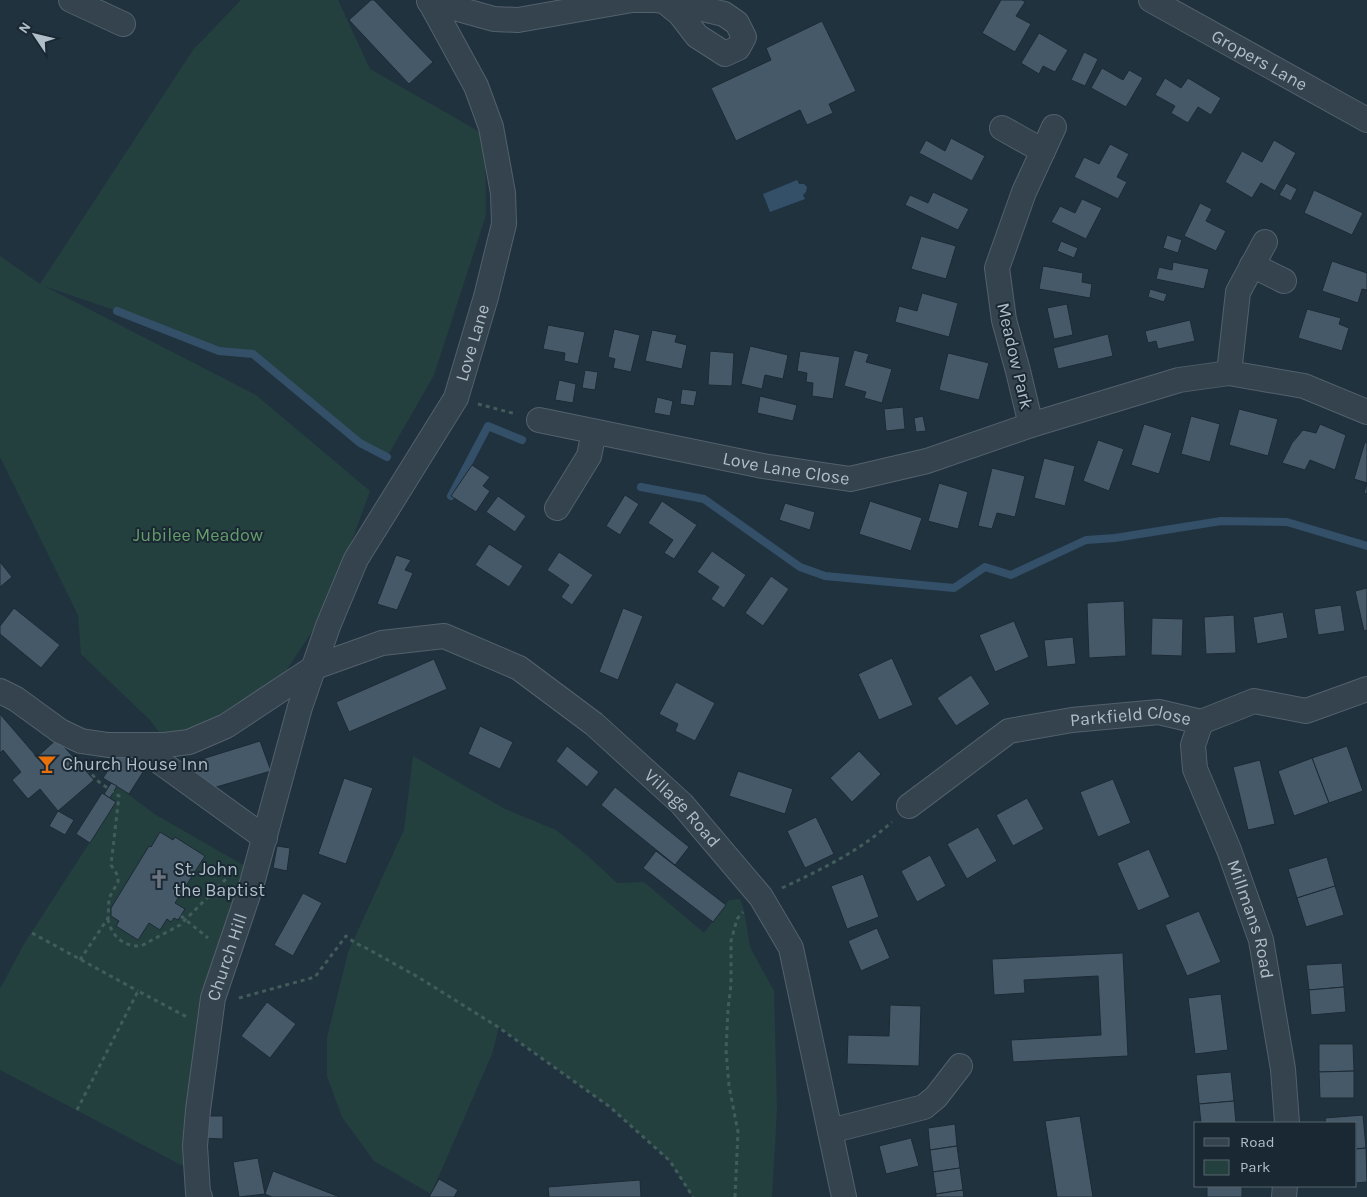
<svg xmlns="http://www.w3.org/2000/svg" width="1367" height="1197" viewBox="0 0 1367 1197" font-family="Karla,sans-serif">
  <rect width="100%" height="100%" fill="#21323f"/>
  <g fill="#23403f">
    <polygon points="241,0 338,0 370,69 485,135 486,215 434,375 387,457 360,443 253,354 219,351 117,311 44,286 256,395 370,491 338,578 315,627 285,672 270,686 199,729 161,735 150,720 81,654 78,615 0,457 0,256 40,284 193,50"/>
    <polygon points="413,756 505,809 556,830 588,856 617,883 644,882 704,933 729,900 740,899 744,910 750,947 774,991 777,1109 772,1197 692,1197 670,1161 610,1107 499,1027 492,1054 431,1194 374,1161 342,1117 327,1076 327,1038 348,952 404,830"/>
    <polygon points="117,786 156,815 252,870 200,1024 183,1166 0,1070 0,989 24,944 116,802 110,798"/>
  </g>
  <polygon fill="#335068" points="797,180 799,184 804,184 807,187 806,192 803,195 805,199 770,212 763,194"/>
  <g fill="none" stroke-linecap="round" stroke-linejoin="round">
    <g stroke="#335068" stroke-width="8">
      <polyline points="117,311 219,351 253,354 360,443 387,457"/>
      <polyline points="641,487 704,499 800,567 825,576 954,588 985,567 1011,575 1086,540 1115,538 1221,521 1287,522 1367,546"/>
      <polyline points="451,496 488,426 522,440"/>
    </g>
  </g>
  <g fill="#465968" stroke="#1c2a35">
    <polygon points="371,0 374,0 433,62 409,84 349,20"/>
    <polygon points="1001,0 1022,0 1025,2 1016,16 1031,24 1015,52 982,33"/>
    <polygon points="822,21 856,91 829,104 833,113 807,125 800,110 736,141 711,88 771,60 766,48"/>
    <polygon points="1039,33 1068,50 1055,72 1043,66 1039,74 1021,63"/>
    <polygon points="1084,52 1098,59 1085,86 1071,80"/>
    <polygon points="1102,68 1123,80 1129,70 1143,78 1126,107 1091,88"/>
    <polygon points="1165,78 1181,88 1188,78 1221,98 1211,115 1198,107 1188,123 1171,113 1175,106 1155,95"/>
    <polygon points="951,138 985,156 972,181 919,153 926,140 945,151"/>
    <polygon points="1274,140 1296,153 1275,191 1261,183 1252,198 1225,182 1242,151 1262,162"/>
    <polygon points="1110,144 1129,154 1117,177 1127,182 1118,199 1074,177 1084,157 1099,164"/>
    <polygon points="1286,183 1297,189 1291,201 1279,195"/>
    <polygon points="1314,190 1363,213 1352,235 1304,213"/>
    <polygon points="933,192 969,209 958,230 905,205 910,195 928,203"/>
    <polygon points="1082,199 1102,208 1086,239 1051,222 1060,206 1075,213"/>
    <polygon points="1200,203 1212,209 1206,221 1226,231 1216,251 1184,236"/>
    <polygon points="1167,235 1182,240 1178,253 1163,248"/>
    <polygon points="921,236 956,246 946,279 911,269"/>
    <polygon points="1061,241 1078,248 1074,258 1057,251"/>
    <polygon points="1332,261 1367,273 1367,290 1362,289 1358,303 1322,291"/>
    <polygon points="1173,262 1209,269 1204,289 1156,279 1159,267 1172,270"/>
    <polygon points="1043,266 1083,273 1082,282 1092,284 1090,298 1039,289"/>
    <polygon points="1150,289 1167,294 1164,302 1148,297"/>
    <polygon points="922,293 958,303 949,337 895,322 899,306 917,311"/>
    <polygon points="1067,304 1073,335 1054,339 1047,308"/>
    <polygon points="1307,309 1341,318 1339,324 1349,328 1342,351 1298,338"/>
    <polygon points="1190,320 1195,341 1158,349 1156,341 1148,343 1145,331"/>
    <polygon points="548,325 585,332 578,364 564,361 565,353 543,349"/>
    <polygon points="614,329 640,335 631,372 613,368 615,359 608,357"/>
    <polygon points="652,330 677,335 675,342 687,345 682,369 645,361"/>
    <polygon points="1108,334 1113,356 1058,369 1053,348"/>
    <polygon points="750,346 788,355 783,379 765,375 762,389 741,384"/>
    <polygon points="854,350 869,354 866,362 892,369 882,403 864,398 866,392 844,386"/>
    <polygon points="710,351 734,353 732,386 708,385"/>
    <polygon points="800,351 840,357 833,399 812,396 813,383 806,382 807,373 797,371"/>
    <polygon points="948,353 989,363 979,400 939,390"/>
    <polygon points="585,370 598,372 595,390 582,388"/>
    <polygon points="559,380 576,384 573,403 555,400"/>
    <polygon points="682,389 697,391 694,406 680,404"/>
    <polygon points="760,396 797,405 793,421 757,413"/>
    <polygon points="657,397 673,401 670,416 654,413"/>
    <polygon points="903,407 905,429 886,431 884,409"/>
    <polygon points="1239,409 1278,419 1268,456 1229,445"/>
    <polygon points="923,416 926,431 916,432 914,418"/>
    <polygon points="1191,416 1220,424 1210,462 1181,454"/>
    <polygon points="1144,424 1172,433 1159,474 1131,465"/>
    <polygon points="1320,424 1346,435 1335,470 1310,460 1305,470 1282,463 1292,443 1303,430 1316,433"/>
    <polygon points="1098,440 1124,449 1109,491 1083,481"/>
    <polygon points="1365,442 1367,443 1367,494 1364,493 1367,483 1354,479"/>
    <polygon points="1044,458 1075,466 1065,506 1034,498"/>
    <polygon points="472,465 490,477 483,486 490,491 476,512 451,496"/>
    <polygon points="992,468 1025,476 1015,517 997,513 992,529 978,526"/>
    <polygon points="939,483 968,492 958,529 928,521"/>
    <polygon points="625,495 639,504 620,535 606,526"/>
    <polygon points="498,496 526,516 515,532 486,512"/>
    <polygon points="662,501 697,525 674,559 664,553 673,540 648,523"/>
    <polygon points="870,501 922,518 911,551 859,534"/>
    <polygon points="785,503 815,512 810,530 779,520"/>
    <polygon points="489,544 523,566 509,587 475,565"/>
    <polygon points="712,551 746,575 724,608 711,599 719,587 697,572"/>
    <polygon points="559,552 593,575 572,605 561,597 569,585 547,570"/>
    <polygon points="396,555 411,560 405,570 413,573 397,610 377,604"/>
    <polygon points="0,562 12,577 0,587"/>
    <polygon points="771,576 789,589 763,626 745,613"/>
    <polygon points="1367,588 1367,630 1364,631 1355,591"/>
    <polygon points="1124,601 1126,656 1089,658 1087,603"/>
    <polygon points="1341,605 1345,631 1318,635 1314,609"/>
    <polygon points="14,608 60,645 41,668 0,634 0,626"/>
    <polygon points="623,608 643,616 618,680 599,672"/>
    <polygon points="1283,612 1288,638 1257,644 1253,617"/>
    <polygon points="1234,615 1236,653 1206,654 1204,617"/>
    <polygon points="1152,618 1183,619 1182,656 1151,655"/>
    <polygon points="1014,621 1029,657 995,672 979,635"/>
    <polygon points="1073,637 1076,664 1047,667 1044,640"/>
    <polygon points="892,658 913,705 879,720 858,674"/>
    <polygon points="434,659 447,689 349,732 336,702"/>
    <polygon points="971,675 990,704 956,726 937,698"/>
    <polygon points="676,682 715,703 695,741 675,731 678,724 659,714"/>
    <polygon points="0,714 37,757 57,739 94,780 58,811 40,789 28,799 12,780 21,772 3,750 0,753"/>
    <polygon points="480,726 513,742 500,769 468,754"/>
    <polygon points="260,741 271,771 206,790 173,768"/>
    <polygon points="567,746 599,772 587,787 556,761"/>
    <polygon points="1347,746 1363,791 1329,803 1312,758"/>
    <polygon points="859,751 881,774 852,802 830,778"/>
    <polygon points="120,752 145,769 129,794 103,778"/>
    <polygon points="1312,758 1329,803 1294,816 1278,771"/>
    <polygon points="1260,760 1275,824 1248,830 1233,767"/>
    <polygon points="738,771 793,789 785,814 729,796"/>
    <polygon points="344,778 373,788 346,864 318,854"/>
    <polygon points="1113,779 1131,823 1098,837 1080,792"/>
    <polygon points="111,783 117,786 110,798 104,794"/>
    <polygon points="615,787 689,847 675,865 601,805"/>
    <polygon points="102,793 116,802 90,843 76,834"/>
    <polygon points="1027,798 1044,829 1013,846 996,815"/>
    <polygon points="58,811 74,820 65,835 49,826"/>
    <polygon points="816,817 834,854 805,868 787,831"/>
    <polygon points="978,827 997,861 967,879 947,844"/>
    <polygon points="160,832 173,840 175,837 205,856 175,903 185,909 178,920 174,918 171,922 167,919 160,930 149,923 138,940 116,926 119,921 111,916 111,908 149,846 151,847"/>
    <polygon points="277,846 290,848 287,871 273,868"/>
    <polygon points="1149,849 1170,897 1138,911 1117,863"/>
    <polygon points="656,851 726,905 713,922 643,868"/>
    <polygon points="930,855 946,886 917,902 901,871"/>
    <polygon points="1327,857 1335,886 1297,898 1288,869"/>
    <polygon points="863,874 879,917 847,929 831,886"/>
    <polygon points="1335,886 1344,915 1306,927 1297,898"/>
    <polygon points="303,893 322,903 293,956 274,945"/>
    <polygon points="1199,911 1221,962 1187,976 1165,925"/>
    <polygon points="877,928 890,958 861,971 848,941"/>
    <polygon points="1123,953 1128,1056 1013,1062 1011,1040 1101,1035 1098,976 1024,980 1025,993 994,995 992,959"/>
    <polygon points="1342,963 1344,987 1309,990 1306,965"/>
    <polygon points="1344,987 1346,1012 1311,1015 1309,990"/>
    <polygon points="1221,994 1228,1050 1195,1054 1188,998"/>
    <polygon points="267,1002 296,1024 270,1058 241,1036"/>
    <polygon points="890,1005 921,1006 919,1066 847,1064 848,1035 889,1036"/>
    <polygon points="1319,1044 1353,1044 1354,1071 1319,1072"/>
    <polygon points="1354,1071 1354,1098 1320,1098 1319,1072"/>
    <polygon points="1231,1072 1234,1101 1199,1104 1196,1075"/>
    <polygon points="1234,1101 1236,1123 1201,1123 1199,1104"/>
    <polygon points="1363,1115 1366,1148 1356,1149 1356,1123 1326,1123 1325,1118"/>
    <polygon points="201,1116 223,1116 223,1139 201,1138"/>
    <polygon points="1080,1116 1093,1197 1057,1197 1045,1121"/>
    <polygon points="955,1124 957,1146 930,1150 928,1128"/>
    <polygon points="911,1138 919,1166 886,1174 879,1146"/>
    <polygon points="957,1146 960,1168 933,1172 930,1150"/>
    <polygon points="1366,1148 1367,1182 1356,1183 1356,1149"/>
    <polygon points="258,1158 265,1194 239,1197 233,1162"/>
    <polygon points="960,1168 963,1190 936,1194 933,1172"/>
    <polygon points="273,1171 340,1197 272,1197 265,1194"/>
    <polygon points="439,1179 458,1190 454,1197 429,1197"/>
    <polygon points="640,1180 641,1197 549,1197 548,1187"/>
    <rect x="1207" y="1186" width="35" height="11"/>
    <polygon points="963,1190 964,1197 936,1197 936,1194"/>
  </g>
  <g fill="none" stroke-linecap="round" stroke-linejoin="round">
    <g stroke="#53616c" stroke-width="26">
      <g id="minor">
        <polyline points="71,0 123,24"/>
        <path id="s1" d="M1151,0L1367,120"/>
        <polyline points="429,1 494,19 518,20 632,0 656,0 678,3 724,14 737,23 744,37 738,48 725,54 697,36 680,14 664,1"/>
        <polyline points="1002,128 1043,151"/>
        <polyline points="1252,265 1284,281"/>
        <polyline points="1229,373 1238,292 1265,242"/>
        <path id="s2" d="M539,420L763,466L850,479L927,461L1031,425L1179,380L1229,373L1304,386L1367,412"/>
        <polyline points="1031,425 1018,371 1004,320 997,268 1024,192 1054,127"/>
        <polyline points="557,508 589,456 594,432"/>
        <path id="s3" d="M0,691L16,699L60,731L81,741L108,745H165L189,742L226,726L315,667L382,643L444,636L519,668L594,724L682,804L761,897L791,948L844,1197"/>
        <path id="s4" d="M1201,722L1193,745L1195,769L1229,850L1261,940L1283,1069L1287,1123"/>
        <polyline points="138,746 265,838"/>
        <path id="s5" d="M909,806L1009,731L1072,720L1159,712L1201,722L1254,701L1306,711L1367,689"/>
        <polyline points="830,1131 924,1107 936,1097 960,1066"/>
        <path id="s6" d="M200,1197L198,1193L195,1146L198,1110L213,998L252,883L300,707L328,626L356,559L456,398L486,297L504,224L503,193L491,127L476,86L429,0"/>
        <polyline points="1284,1197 1285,1186"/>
      </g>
    </g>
    <g stroke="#415c5b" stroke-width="3" stroke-dasharray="4 4" stroke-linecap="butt">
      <polyline points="478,404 516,414"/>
      <path d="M782,888C822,869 858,852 892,822"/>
      <polyline points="181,916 208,938"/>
      <path d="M108,919C111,936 124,947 141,946L180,925L227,878"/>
      <polyline points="32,933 138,991"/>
      <polyline points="80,960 108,918 109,898 118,882 118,876 111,865 119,796 99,782 84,766"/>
      <polyline points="239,998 315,977 346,936 355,943 366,948 418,977 498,1027 610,1107 670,1161 693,1197"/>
      <polyline points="77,1110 138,991 187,1017"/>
      <polyline points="735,1197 738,1132 729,1086 726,1050 728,1009 731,985 731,941 737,919 743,912"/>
    </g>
    <use href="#minor" stroke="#35434e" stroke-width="24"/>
  </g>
  <defs>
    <g id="bar-bare" transform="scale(1.5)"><path d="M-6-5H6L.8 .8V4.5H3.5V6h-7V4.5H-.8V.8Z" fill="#e8710a" stroke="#1a2833" stroke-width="2.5" paint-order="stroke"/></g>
    <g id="church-bare" transform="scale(1.5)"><path d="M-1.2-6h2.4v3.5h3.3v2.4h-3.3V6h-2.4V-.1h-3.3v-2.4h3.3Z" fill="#6b7280" stroke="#1a2833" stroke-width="2.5" paint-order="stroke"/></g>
  </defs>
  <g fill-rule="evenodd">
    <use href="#bar-bare" x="47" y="764"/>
    <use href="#church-bare" x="159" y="879"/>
  </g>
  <g text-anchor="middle" stroke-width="4" stroke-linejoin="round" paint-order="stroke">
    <g font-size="18" fill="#b0beca" stroke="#1a2833">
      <text dy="6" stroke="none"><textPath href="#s1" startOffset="124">Gropers Lane</textPath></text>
      <text dy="6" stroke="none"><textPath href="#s6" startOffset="910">Love Lane</textPath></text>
      <text transform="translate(1015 356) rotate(77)" y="6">Meadow Park</text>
      <text dy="6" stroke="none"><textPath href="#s2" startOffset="252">Love Lane Close</textPath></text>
      <text dy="6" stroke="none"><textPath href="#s5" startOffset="248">Parkfield Close</textPath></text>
      <text dy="6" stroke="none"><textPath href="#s3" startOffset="782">Village Road</textPath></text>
      <text dy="6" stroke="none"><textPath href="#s4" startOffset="209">Millmans Road</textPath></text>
      <text dy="6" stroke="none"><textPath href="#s6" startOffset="244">Church Hill</textPath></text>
    </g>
    <g font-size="18" fill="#659d6a" stroke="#1a2833">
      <text x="198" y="541">Jubilee Meadow</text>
    </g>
    <g font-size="18" fill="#b0beca" stroke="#1a2833" text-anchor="start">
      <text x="62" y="770">Church House Inn</text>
      <text x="174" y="875">St. John<tspan x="174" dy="21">the Baptist</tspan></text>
    </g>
  </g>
  <rect x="1194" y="1122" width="162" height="65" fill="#1a2833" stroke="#56646f"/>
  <rect x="1204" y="1138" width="25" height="8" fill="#35434e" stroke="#56646f"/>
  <text x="1240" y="1147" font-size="15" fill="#b0beca">Road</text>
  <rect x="1204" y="1160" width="25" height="15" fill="#23403f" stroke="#56646f"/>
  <text x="1240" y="1172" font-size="15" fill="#b0beca">Park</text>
  <g transform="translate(35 35) rotate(305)" stroke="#1a2833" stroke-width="4" paint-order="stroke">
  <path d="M0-4L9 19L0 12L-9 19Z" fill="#b0beca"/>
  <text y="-8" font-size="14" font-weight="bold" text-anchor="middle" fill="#b0beca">N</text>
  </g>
</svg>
